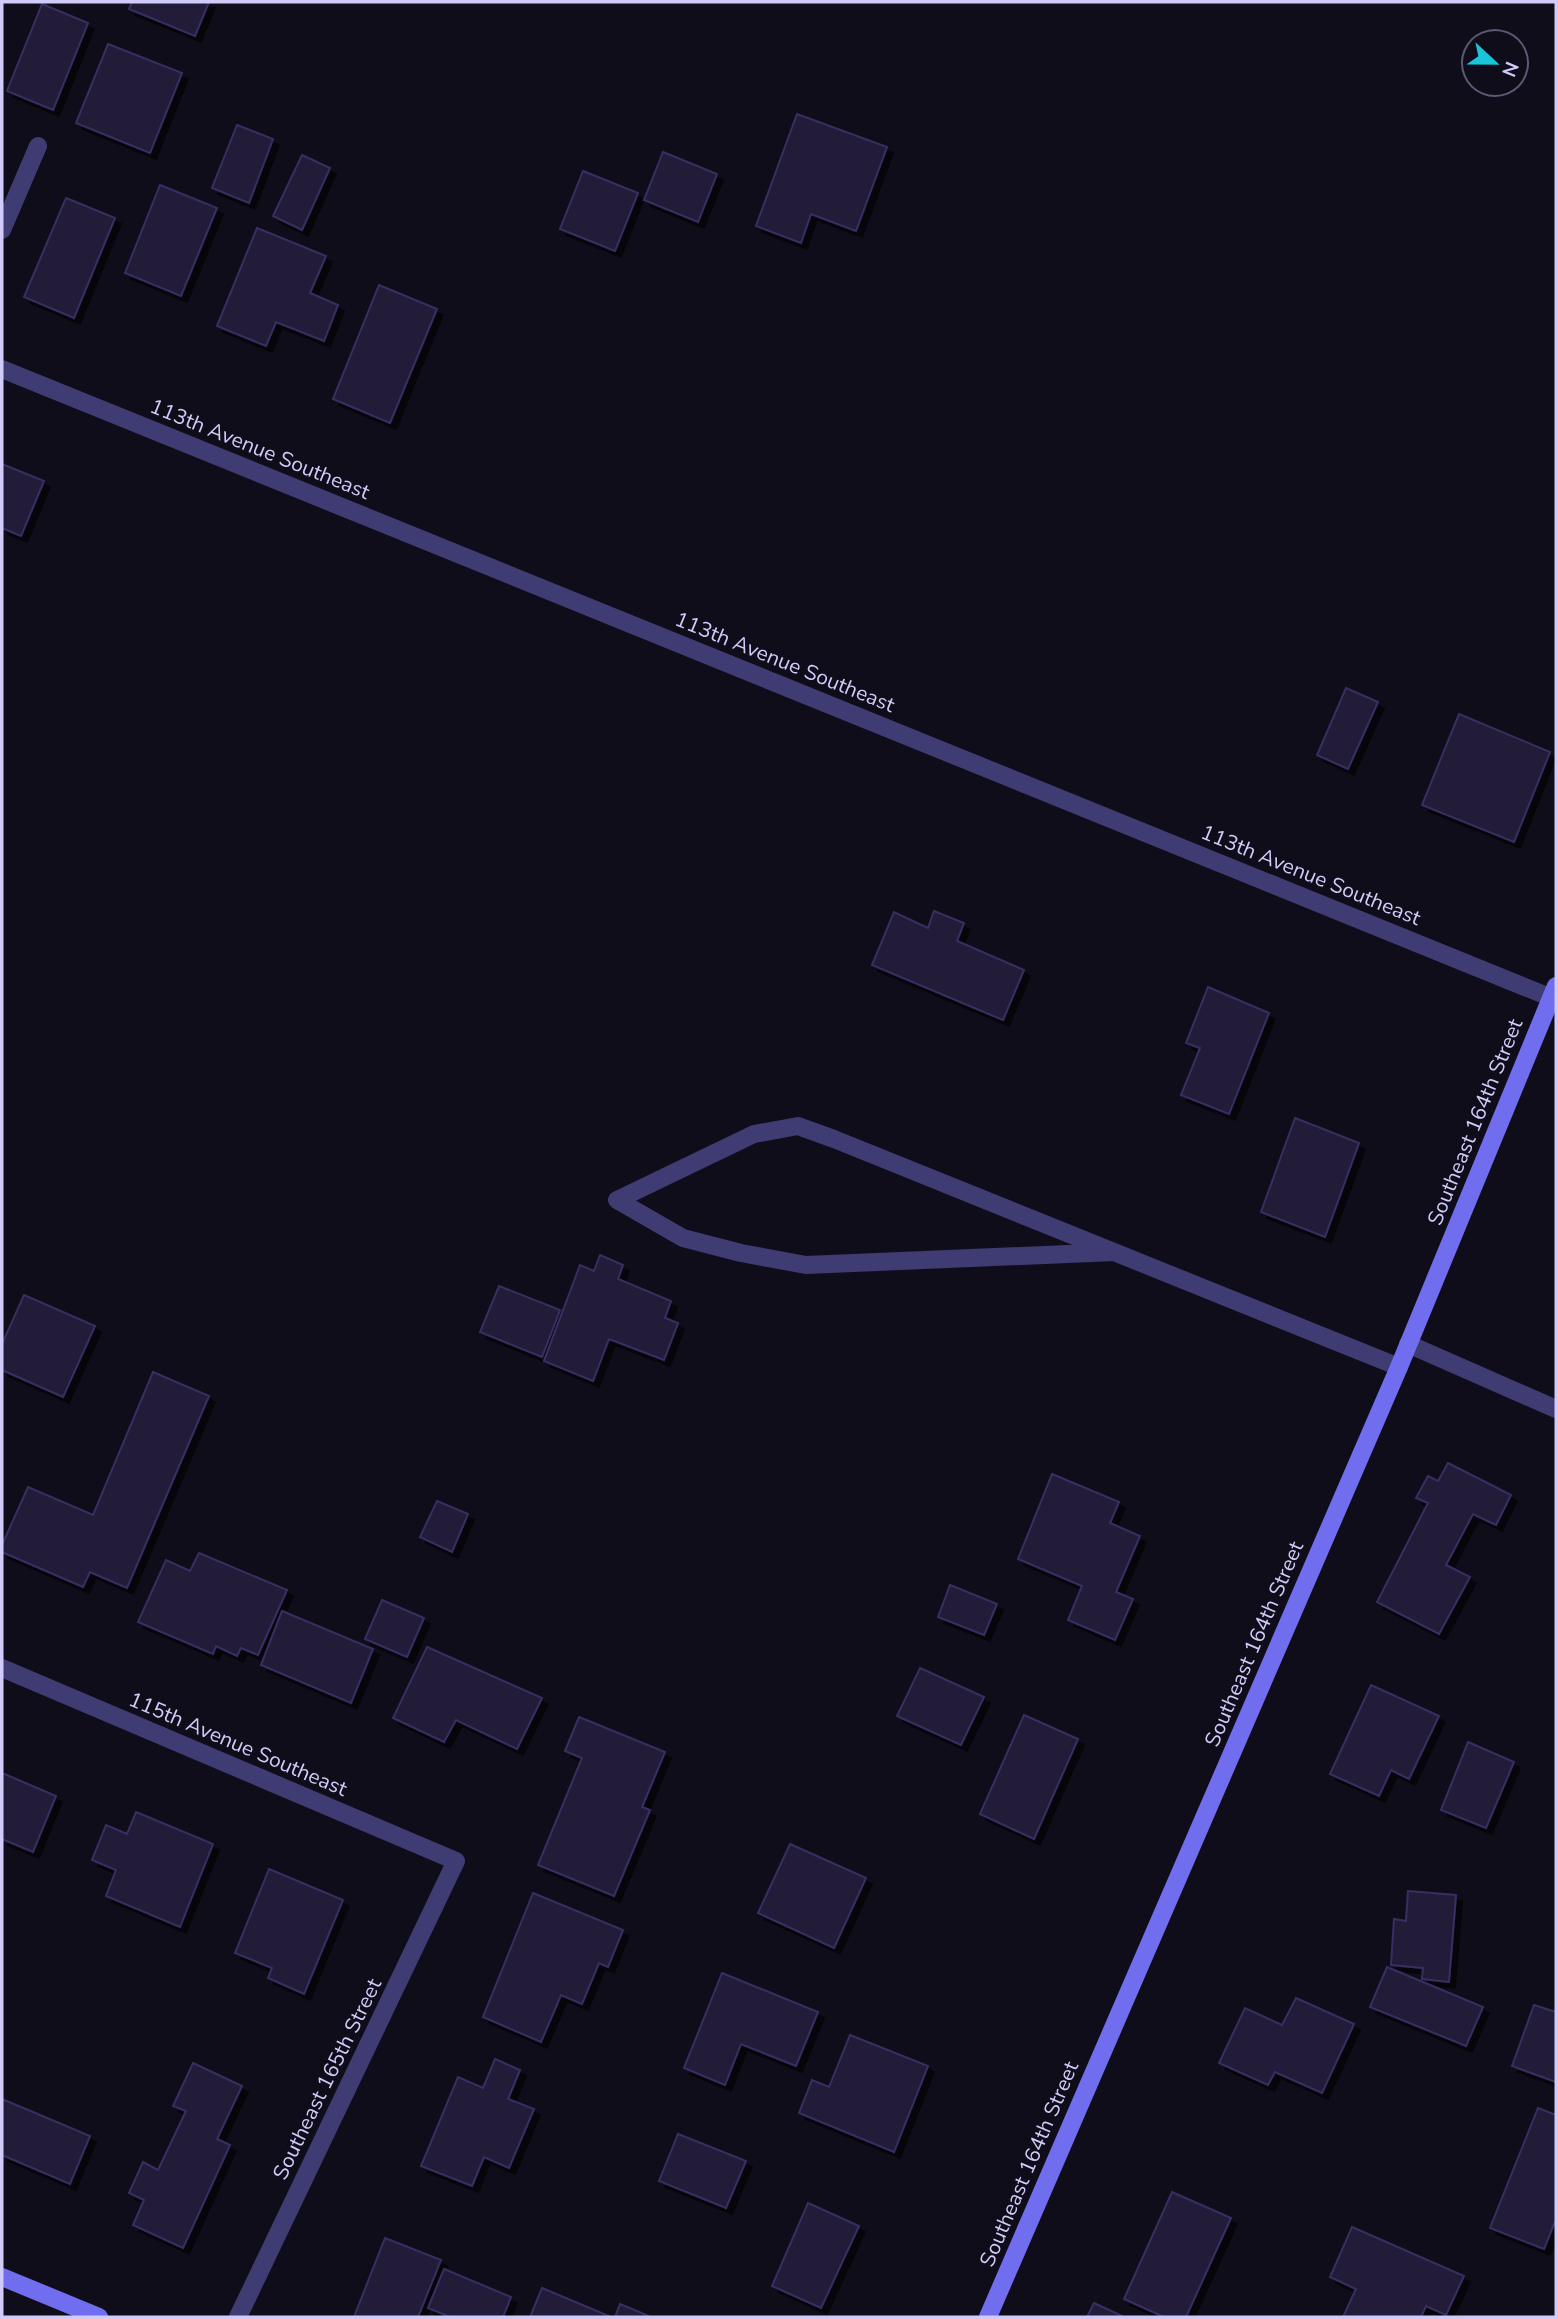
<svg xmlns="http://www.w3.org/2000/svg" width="1558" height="2319" viewBox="0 0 1558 2319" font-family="'Nunito Sans',sans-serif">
  <defs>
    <filter id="shadow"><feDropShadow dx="6" dy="6" stdDeviation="0" flood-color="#0009"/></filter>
  </defs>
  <rect width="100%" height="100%" fill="#0f0d1a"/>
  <g fill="#211b39" stroke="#392f62" stroke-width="2" filter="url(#shadow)">
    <polygon points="132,2 209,2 195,36 129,9"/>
    <polygon points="42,4 88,23 53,110 7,91"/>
    <polygon points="108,44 182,73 150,153 76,123"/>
    <polygon points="797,114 887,147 856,231 811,214 801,243 756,226"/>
    <polygon points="237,125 273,139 249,203 212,188"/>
    <polygon points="663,152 717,174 698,222 644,200"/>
    <polygon points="302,155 330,168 302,230 273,216"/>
    <polygon points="583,171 638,193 615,251 560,229"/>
    <polygon points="160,185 217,208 181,296 125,273"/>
    <polygon points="66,198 115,218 74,318 24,297"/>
    <polygon points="257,228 326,256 310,293 338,305 324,341 276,322 266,346 217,326"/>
    <polygon points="379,285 437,309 390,423 333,399"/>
    <polygon points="2,464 44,481 21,536 2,528"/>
    <polygon points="1346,688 1378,702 1348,769 1317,755"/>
    <polygon points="1459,714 1550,752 1514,842 1422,805"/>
    <polygon points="934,911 964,923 957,941 1024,970 1003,1020 872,965 894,912 928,928"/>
    <polygon points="1208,987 1269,1013 1229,1114 1181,1095 1200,1048 1186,1043"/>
    <polygon points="1295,1118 1359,1143 1325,1237 1261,1212"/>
    <polygon points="600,1255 623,1265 618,1279 671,1301 665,1318 678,1323 664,1360 609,1339 593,1381 544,1361 580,1265 594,1271"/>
    <polygon points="499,1286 560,1310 542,1357 480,1332"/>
    <polygon points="24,1295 95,1326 63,1397 2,1370 2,1344"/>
    <polygon points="153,1372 209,1396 127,1588 90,1572 83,1587 2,1552 2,1545 28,1487 93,1515"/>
    <polygon points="1448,1463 1511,1495 1496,1525 1473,1514 1446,1565 1470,1577 1439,1634 1377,1602 1428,1503 1416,1498 1428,1476 1438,1481"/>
    <polygon points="1052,1474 1119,1502 1110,1523 1140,1536 1116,1592 1133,1599 1115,1640 1068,1620 1082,1586 1018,1559"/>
    <polygon points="437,1501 468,1514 452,1552 420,1537"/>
    <polygon points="199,1553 287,1590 258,1655 241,1648 237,1656 216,1646 213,1654 138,1622 166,1560 190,1571"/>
    <polygon points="950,1585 997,1604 984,1635 938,1617"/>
    <polygon points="382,1600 424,1618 407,1657 365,1639"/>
    <polygon points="282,1611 373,1649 351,1703 261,1665"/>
    <polygon points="427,1647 542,1698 517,1749 456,1720 444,1742 393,1718"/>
    <polygon points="920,1668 984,1697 961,1745 897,1716"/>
    <polygon points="1371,1685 1439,1716 1409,1779 1391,1770 1379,1796 1330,1774"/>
    <polygon points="1024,1715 1078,1739 1034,1839 980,1814"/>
    <polygon points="579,1717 665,1752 642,1807 650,1810 614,1896 538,1865 582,1758 565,1751"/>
    <polygon points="1468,1742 1514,1762 1486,1828 1441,1810"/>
    <polygon points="2,1773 56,1796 33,1852 2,1839"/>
    <polygon points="136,1812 213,1844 180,1927 106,1896 116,1870 92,1860 106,1825 127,1834"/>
    <polygon points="790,1844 866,1878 834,1948 758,1913"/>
    <polygon points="269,1869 343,1900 304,1994 268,1978 272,1968 235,1953"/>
    <polygon points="1408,1891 1456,1895 1449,1982 1422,1979 1423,1968 1391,1965 1394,1919 1406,1921"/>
    <polygon points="533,1893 623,1930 608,1967 599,1963 582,2004 561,1995 541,2042 483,2017"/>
    <polygon points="1387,1967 1483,2007 1466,2046 1370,2007"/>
    <polygon points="722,1973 818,2012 796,2066 741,2044 725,2085 684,2068"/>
    <polygon points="1296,1998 1354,2024 1322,2093 1275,2072 1268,2085 1219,2063 1245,2008 1282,2025"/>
    <polygon points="1534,2005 1556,2012 1556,2082 1512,2066"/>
    <polygon points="850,2035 928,2066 894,2152 799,2113 812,2080 829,2087"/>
    <polygon points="495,2059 520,2070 508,2099 534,2109 509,2168 484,2157 472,2186 421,2166 458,2077 483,2088"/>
    <polygon points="193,2063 242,2086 217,2139 230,2145 183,2248 133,2225 144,2200 129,2193 143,2162 158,2170 186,2111 173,2106"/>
    <polygon points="2,2099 90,2136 70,2184 2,2155"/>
    <polygon points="1538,2108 1556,2115 1556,2219 1544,2249 1490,2228"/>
    <polygon points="678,2134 746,2161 726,2208 659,2181"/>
    <polygon points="1172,2192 1231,2218 1186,2317 1164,2317 1124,2299"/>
    <polygon points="808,2203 859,2226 821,2308 772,2286"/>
    <polygon points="1352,2227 1464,2276 1446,2315 1426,2306 1421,2317 1343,2317 1356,2289 1330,2277"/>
    <polygon points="385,2238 441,2260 418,2317 354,2317"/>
    <polygon points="444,2269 511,2297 503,2317 450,2317 428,2308"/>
    <polygon points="542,2288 611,2317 530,2317"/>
    <polygon points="1094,2303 1124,2317 1087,2317"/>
    <polygon points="620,2304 651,2317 615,2317"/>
  </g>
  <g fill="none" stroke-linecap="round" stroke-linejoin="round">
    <g stroke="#3f3c74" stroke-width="18">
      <polyline points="2,230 38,146"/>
      <polyline points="1114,1252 806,1265 741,1253 683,1238 617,1200 754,1134 798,1126 834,1139 1399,1367"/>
    </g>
    <g stroke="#3f3c74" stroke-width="18">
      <polyline points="2,369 1552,998"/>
      <polyline points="1408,1344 1556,1409"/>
      <polyline points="2,1668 456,1861 238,2317"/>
    </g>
    <g stroke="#706def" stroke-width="18">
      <polyline points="2,2277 99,2317"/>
      <polyline points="988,2317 1399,1367 1556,986"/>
    </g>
  </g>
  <g text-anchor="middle" stroke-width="7" stroke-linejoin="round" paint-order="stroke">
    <g font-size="21" fill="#d0cbf9" stroke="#0f0d1a">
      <text transform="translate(260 449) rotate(22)" y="7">113th Avenue Southeast</text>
      <text transform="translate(785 662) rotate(22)" y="7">113th Avenue Southeast</text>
      <text transform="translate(1311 875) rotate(22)" y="7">113th Avenue Southeast</text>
      <text transform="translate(1475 1122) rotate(-68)" y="7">Southeast 164th Street</text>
      <text transform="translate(1254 1644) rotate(-67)" y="7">Southeast 164th Street</text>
      <text transform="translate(238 1744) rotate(23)" y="7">115th Avenue Southeast</text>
      <text transform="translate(327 2079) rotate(-64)" y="7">Southeast 165th Street</text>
      <text transform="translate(1029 2164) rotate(-67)" y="7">Southeast 164th Street</text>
    </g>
  </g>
  <rect width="1558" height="2319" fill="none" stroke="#d0cbf9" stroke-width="7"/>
  <g transform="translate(1495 63) rotate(112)"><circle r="33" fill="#0f0d1a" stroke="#5c5973" stroke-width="2"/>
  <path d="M0-5L12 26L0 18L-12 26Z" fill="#18c5d9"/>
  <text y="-10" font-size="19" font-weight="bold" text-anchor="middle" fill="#d0cbf9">N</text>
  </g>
</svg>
